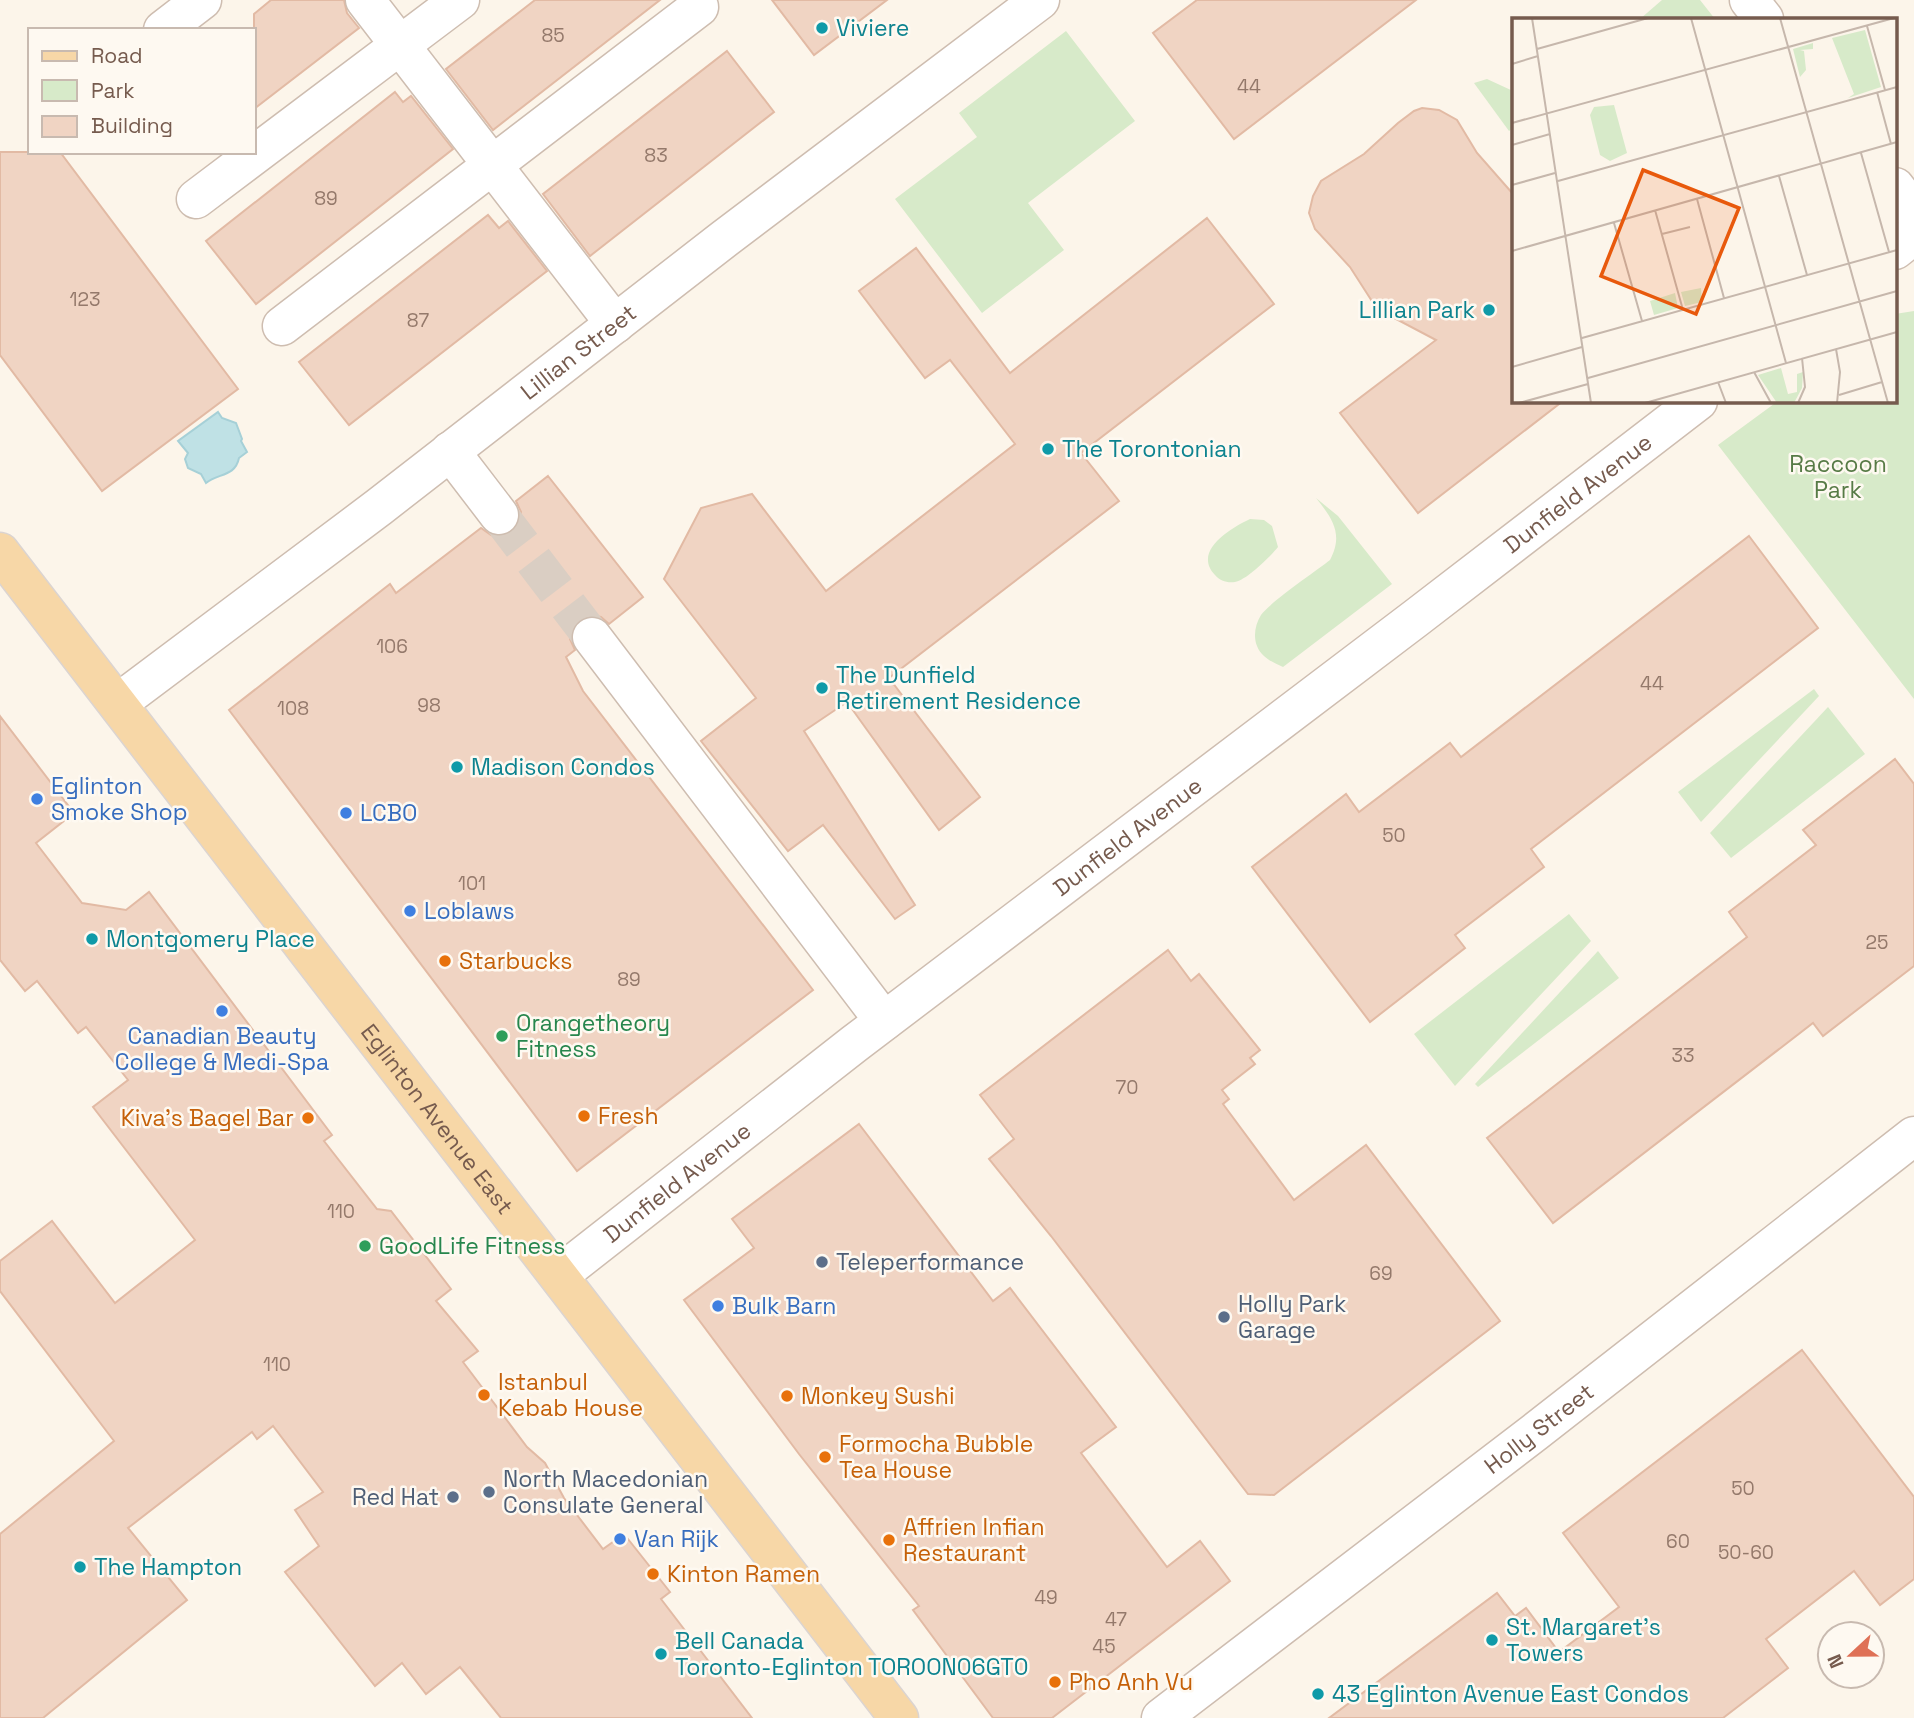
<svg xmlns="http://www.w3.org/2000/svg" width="1914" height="1718" viewBox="0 0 1914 1718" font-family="'Space Grotesk',sans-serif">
  <rect width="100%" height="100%" fill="#fcf5ea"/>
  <g fill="#d7eac9">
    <polygon points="1662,0 1700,0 1715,19 1640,19"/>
    <polygon points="1066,31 1135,121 1028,203 1064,250 982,313 895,199 977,137 959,113"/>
    <polygon points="1487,79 1513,91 1513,128 1509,131 1474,83"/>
    <polygon points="1914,311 1914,699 1718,445 1778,401 1895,401 1895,314"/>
    <path d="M1316,498L1338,516L1392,584L1283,667C1277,664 1269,661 1264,656C1252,645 1253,628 1261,615C1269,603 1316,571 1330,560C1344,534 1332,518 1316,498Z"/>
    <path d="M1250,519L1264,520L1272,526L1278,547C1270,557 1247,580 1235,582C1227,583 1220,581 1215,575C1192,551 1231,528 1250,519Z"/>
    <polygon points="1814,689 1819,696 1701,822 1678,792"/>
    <polygon points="1828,707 1865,754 1731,858 1710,833"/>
    <polygon points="1569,914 1591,941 1455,1086 1414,1034"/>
    <polygon points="1598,951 1619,978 1478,1087 1475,1084"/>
  </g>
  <path fill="#bfe1e5" stroke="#a6d0d7" stroke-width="2" d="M218,412L222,418L236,423L242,439L241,441L247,452L239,458C235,477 218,473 206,483L201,474L188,468L185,459L188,453L178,441Z"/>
  <g fill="#f0d4c3" stroke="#e2baa4" stroke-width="2">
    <polygon points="271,0 344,0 347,13 359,28 254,109 254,14"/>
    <polygon points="535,0 660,0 493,130 446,69"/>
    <polygon points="772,0 887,0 814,55"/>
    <polygon points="1197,0 1416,0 1234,139 1153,33"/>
    <polygon points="727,51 774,112 590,256 543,194"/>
    <polygon points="395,92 403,102 411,96 453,149 256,304 206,241"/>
    <polygon points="1422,108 1439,110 1457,120 1477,153 1513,194 1513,401 1563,401 1418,513 1340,413 1436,340 1377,309 1350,267 1315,229 1309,213 1313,196 1321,181 1364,154 1398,123 1414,111"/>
    <polygon points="0,152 60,152 238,389 102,491 0,355"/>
    <polygon points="488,215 499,228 508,221 547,271 349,425 299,362"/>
    <polygon points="1207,218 1274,304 1081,453 1119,501 889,678 980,797 939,830 847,702 804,731 915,905 895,919 823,825 788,851 701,741 756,698 664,579 701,508 752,494 826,591 1015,444 950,360 925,378 859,291 916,248 1010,373"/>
    <polygon points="548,476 643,597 609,624 601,617 590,615 579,619 572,628 570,639 575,650 566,657 583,691 813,990 577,1171 229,710 390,584 396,593 481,528 491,535 502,537 512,533 519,523 521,512 516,501"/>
    <polygon points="1749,536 1818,628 1531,849 1544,867 1455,935 1465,948 1370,1022 1252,867 1346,794 1359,812 1450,743 1461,757"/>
    <polygon points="0,716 74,813 36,843 82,903 126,910 149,892 332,1135 324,1141 377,1209 391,1211 451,1289 436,1301 478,1351 463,1362 527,1447 545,1463 564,1498 603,1549 624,1534 670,1592 661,1599 752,1718 501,1718 460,1667 426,1694 402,1663 375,1686 285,1572 319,1546 295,1510 323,1492 273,1426 257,1439 252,1432 128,1528 187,1600 43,1718 0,1718 0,1534 114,1441 0,1291 0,1261 52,1221 115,1303 195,1240 93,1107 128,1080 86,1027 78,1033 37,981 25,991 0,960"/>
    <polygon points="1895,759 1914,784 1914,966 1823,1036 1813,1023 1553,1223 1487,1138 1747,937 1729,912 1816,845 1803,830"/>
    <polygon points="1168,950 1191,981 1199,974 1260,1050 1250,1058 1255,1064 1222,1090 1229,1099 1223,1104 1294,1200 1366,1145 1500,1321 1274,1495 1248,1494 1051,1236 989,1159 1014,1139 980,1095"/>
    <polygon points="859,1124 993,1301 1010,1288 1116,1427 1081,1453 1167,1567 1200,1541 1230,1581 1052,1718 993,1718 913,1610 919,1606 799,1454 684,1300 754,1248 732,1219"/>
    <polygon points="1802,1350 1914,1497 1914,1579 1880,1605 1854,1571 1766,1639 1788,1668 1723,1718 1329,1718 1497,1593 1515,1616 1526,1608 1559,1652 1619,1607 1563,1533"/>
  </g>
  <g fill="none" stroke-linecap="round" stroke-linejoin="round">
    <polyline stroke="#dacec3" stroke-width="38" stroke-dasharray="38 19" stroke-linecap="butt" points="499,515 592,637"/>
    <g stroke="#cebdb0" stroke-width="41">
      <g id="minor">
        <polyline points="365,0 615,324"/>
        <polyline points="1749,0 1764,19"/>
        <polyline points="163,30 202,0"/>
        <polyline points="1895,187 1914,212"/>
        <polyline points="196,199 460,0"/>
        <polyline points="1895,250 1914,235"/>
        <polyline points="282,326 699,7"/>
        <polyline points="450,451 499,515"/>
        <polyline points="592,637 884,1021"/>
        <path id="s1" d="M118,703L379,507L724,239L1040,0"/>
        <path id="s2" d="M559,1275L854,1044L1416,618L1698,401"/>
        <path id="s3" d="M1161,1718L1535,1432L1914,1136"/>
      </g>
    </g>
    <g stroke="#dbd4d1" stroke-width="41">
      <g id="major">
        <path id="s4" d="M0,552L899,1718"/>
      </g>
    </g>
    <use href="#minor" stroke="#fff" stroke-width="38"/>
    <use href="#major" stroke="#f7d7a7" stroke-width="38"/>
  </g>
  <g fill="#0f9aa8" stroke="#fef9f1" stroke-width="2.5">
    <circle cx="822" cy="28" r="7"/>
    <circle cx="1489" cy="310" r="7"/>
    <circle cx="1048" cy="449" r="7"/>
    <circle cx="822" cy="688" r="7"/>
    <circle cx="457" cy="767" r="7"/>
    <circle cx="92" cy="939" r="7"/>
    <circle cx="80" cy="1567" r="7"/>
    <circle cx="1492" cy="1640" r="7"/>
    <circle cx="661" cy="1654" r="7"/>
    <circle cx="1318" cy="1694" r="7"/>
  </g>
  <g fill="#3f7fe0" stroke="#fef9f1" stroke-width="2.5">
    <circle cx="37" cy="799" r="7"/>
    <circle cx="346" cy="813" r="7"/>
    <circle cx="410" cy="911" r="7"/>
    <circle cx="222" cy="1011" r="7"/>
    <circle cx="718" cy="1306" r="7"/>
    <circle cx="620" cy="1539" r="7"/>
  </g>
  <g fill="#e8710a" stroke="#fef9f1" stroke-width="2.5">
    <circle cx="445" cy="961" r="7"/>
    <circle cx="584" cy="1116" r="7"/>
    <circle cx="308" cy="1118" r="7"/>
    <circle cx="484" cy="1395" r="7"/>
    <circle cx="787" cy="1396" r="7"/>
    <circle cx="825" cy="1457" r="7"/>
    <circle cx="889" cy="1540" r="7"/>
    <circle cx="653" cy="1574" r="7"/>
    <circle cx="1055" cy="1682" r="7"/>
  </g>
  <g fill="#2e9e5b" stroke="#fef9f1" stroke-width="2.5">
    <circle cx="502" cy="1036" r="7"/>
    <circle cx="365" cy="1246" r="7"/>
  </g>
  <g fill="#5c6f8a" stroke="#fef9f1" stroke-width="2.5">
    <circle cx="822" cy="1262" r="7"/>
    <circle cx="1224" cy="1317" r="7"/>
    <circle cx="489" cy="1492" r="7"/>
    <circle cx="453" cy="1497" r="7"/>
  </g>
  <g text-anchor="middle" stroke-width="5" stroke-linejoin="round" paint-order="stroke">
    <g font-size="19" fill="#94796b">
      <text x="553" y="42">85</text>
      <text x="1249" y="93">44</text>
      <text x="656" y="162">83</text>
      <text x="326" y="205">89</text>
      <text x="85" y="306">123</text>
      <text x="418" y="327">87</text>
      <text x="392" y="653">106</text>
      <text x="1652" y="690">44</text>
      <text x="429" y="712">98</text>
      <text x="293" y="715">108</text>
      <text x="1394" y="842">50</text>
      <text x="472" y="890">101</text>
      <text x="1877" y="949">25</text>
      <text x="629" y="986">89</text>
      <text x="1683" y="1062">33</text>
      <text x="1127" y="1094">70</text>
      <text x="341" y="1218">110</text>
      <text x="1381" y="1280">69</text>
      <text x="277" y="1371">110</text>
      <text x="1743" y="1495">50</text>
      <text x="1678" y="1548">60</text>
      <text x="1746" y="1559">50-60</text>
      <text x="1046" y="1604">49</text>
      <text x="1116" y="1626">47</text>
      <text x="1104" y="1653">45</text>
    </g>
    <g font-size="23" fill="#0d838f" stroke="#fef9f1" text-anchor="start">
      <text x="836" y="36">Viviere</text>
      <text x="1475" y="318" text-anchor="end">Lillian Park</text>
      <text x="1062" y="457">The Torontonian</text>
      <text x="836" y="683">The Dunfield<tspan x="836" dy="26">Retirement Residence</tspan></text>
      <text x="471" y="775">Madison Condos</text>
      <text x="106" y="947">Montgomery Place</text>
      <text x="94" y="1575">The Hampton</text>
      <text x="1506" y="1635">St. Margaret's<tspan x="1506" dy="26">Towers</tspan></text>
      <text x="675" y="1649">Bell Canada<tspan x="675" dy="26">Toronto-Eglinton TOROON06GT0</tspan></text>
      <text x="1332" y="1702">43 Eglinton Avenue East Condos</text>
    </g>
    <g font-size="23" fill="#765b4e" stroke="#fef9f1">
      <text dy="8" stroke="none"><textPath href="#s1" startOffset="579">Lillian Street</textPath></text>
      <text dy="8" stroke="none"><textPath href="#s2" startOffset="1284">Dunfield Avenue</textPath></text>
      <text dy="8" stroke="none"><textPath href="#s2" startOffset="718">Dunfield Avenue</textPath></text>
      <text dy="8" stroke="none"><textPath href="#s4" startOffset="716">Eglinton Avenue East</textPath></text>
      <text dy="8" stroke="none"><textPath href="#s2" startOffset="150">Dunfield Avenue</textPath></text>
      <text dy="8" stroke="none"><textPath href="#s3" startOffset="476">Holly Street</textPath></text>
    </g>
    <g font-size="23" fill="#577b46" stroke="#fef9f1">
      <text x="1838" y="472">Raccoon<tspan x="1838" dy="26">Park</tspan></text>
    </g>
    <g font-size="23" fill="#366cbe" stroke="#fef9f1" text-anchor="start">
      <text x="51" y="794">Eglinton<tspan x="51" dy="26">Smoke Shop</tspan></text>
      <text x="360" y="821">LCBO</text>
      <text x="424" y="919">Loblaws</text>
      <text x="222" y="1044" text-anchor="middle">Canadian Beauty<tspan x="222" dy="26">College &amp; Medi-Spa</tspan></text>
      <text x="732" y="1314">Bulk Barn</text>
      <text x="634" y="1547">Van Rijk</text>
    </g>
    <g font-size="23" fill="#c56008" stroke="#fef9f1" text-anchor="start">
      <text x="459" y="969">Starbucks</text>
      <text x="598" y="1124">Fresh</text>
      <text x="294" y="1126" text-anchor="end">Kiva’s Bagel Bar</text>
      <text x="498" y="1390">Istanbul<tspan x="498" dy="26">Kebab House</tspan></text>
      <text x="801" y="1404">Monkey Sushi</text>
      <text x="839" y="1452">Formocha Bubble<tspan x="839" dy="26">Tea House</tspan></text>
      <text x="903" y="1535">Affrien Infian<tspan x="903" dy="26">Restaurant</tspan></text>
      <text x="667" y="1582">Kinton Ramen</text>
      <text x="1069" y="1690">Pho Anh Vu</text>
    </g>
    <g font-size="23" fill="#27864d" stroke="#fef9f1" text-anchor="start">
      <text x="516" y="1031">Orangetheory<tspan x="516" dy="26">Fitness</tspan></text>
      <text x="379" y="1254">GoodLife Fitness</text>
    </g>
    <g font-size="23" fill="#4e5e75" stroke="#fef9f1" text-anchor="start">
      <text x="836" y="1270">Teleperformance</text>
      <text x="1238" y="1312">Holly Park<tspan x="1238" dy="26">Garage</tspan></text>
      <text x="503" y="1487">North Macedonian<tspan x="503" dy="26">Consulate General</tspan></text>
      <text x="439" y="1505" text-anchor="end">Red Hat</text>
    </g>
  </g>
  <g transform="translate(1512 18)">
    <rect width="385" height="385" fill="#fcf5ea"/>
    <path d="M353,12L369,69L336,80L342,76L320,20ZM301,25V31L288,32L292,33L294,52L288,59L281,31ZM102,87L115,135L98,143L88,137L78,97L82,89ZM189,270L190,284L173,288L169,274ZM163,275L166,290L142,297L138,283ZM269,350L276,376L285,374V356L291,354L290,370L282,385H265L246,357Z" fill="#d7eac9"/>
    <path fill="none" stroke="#c6b7ac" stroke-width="2" d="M20,0L79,385M179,0L274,345M268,0L376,385M355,8L373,72M25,31L136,0M0,46L26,38M365,74L379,126M0,105L382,0M0,127L38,116M349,135L377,234M267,158L295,257M46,163L385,69M0,167L43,155M185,181L212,280M143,192L171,292M102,205L130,303M150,216L178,209M0,233L385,124M70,320L385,232M324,331L328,354L325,385M0,349L70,329M242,354L259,385M76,360L385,273M206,364L214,385M327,377L370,364M7,385L76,366M133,385L385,314M286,385L293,369L290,340"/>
    <path fill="#e8590c" fill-opacity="0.15" stroke="#e8590c" stroke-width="3.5" d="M131,152L227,190L184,296L89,258Z"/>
    <rect width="385" height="385" fill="none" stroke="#765b4e" stroke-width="3.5"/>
  </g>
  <rect x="28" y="28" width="228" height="126" fill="#fef9f1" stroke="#c8bab0" stroke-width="2"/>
  <rect x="42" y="51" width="35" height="10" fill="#f7d7a7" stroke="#c8bab0" stroke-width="2"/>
  <text x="91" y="63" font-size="21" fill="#765b4e">Road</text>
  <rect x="42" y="80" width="35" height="21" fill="#d7eac9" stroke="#c8bab0" stroke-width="2"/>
  <text x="91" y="98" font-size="21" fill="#765b4e">Park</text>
  <rect x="42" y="116" width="35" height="21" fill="#f0d4c3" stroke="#c8bab0" stroke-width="2"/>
  <text x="91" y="133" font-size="21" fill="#765b4e">Building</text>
  <g transform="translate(1851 1655) rotate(248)"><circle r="33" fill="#fef9f1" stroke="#c8bab0" stroke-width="2"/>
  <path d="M0-5L12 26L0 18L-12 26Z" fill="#df7156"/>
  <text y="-10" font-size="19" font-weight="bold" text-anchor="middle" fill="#765b4e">N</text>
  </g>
</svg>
